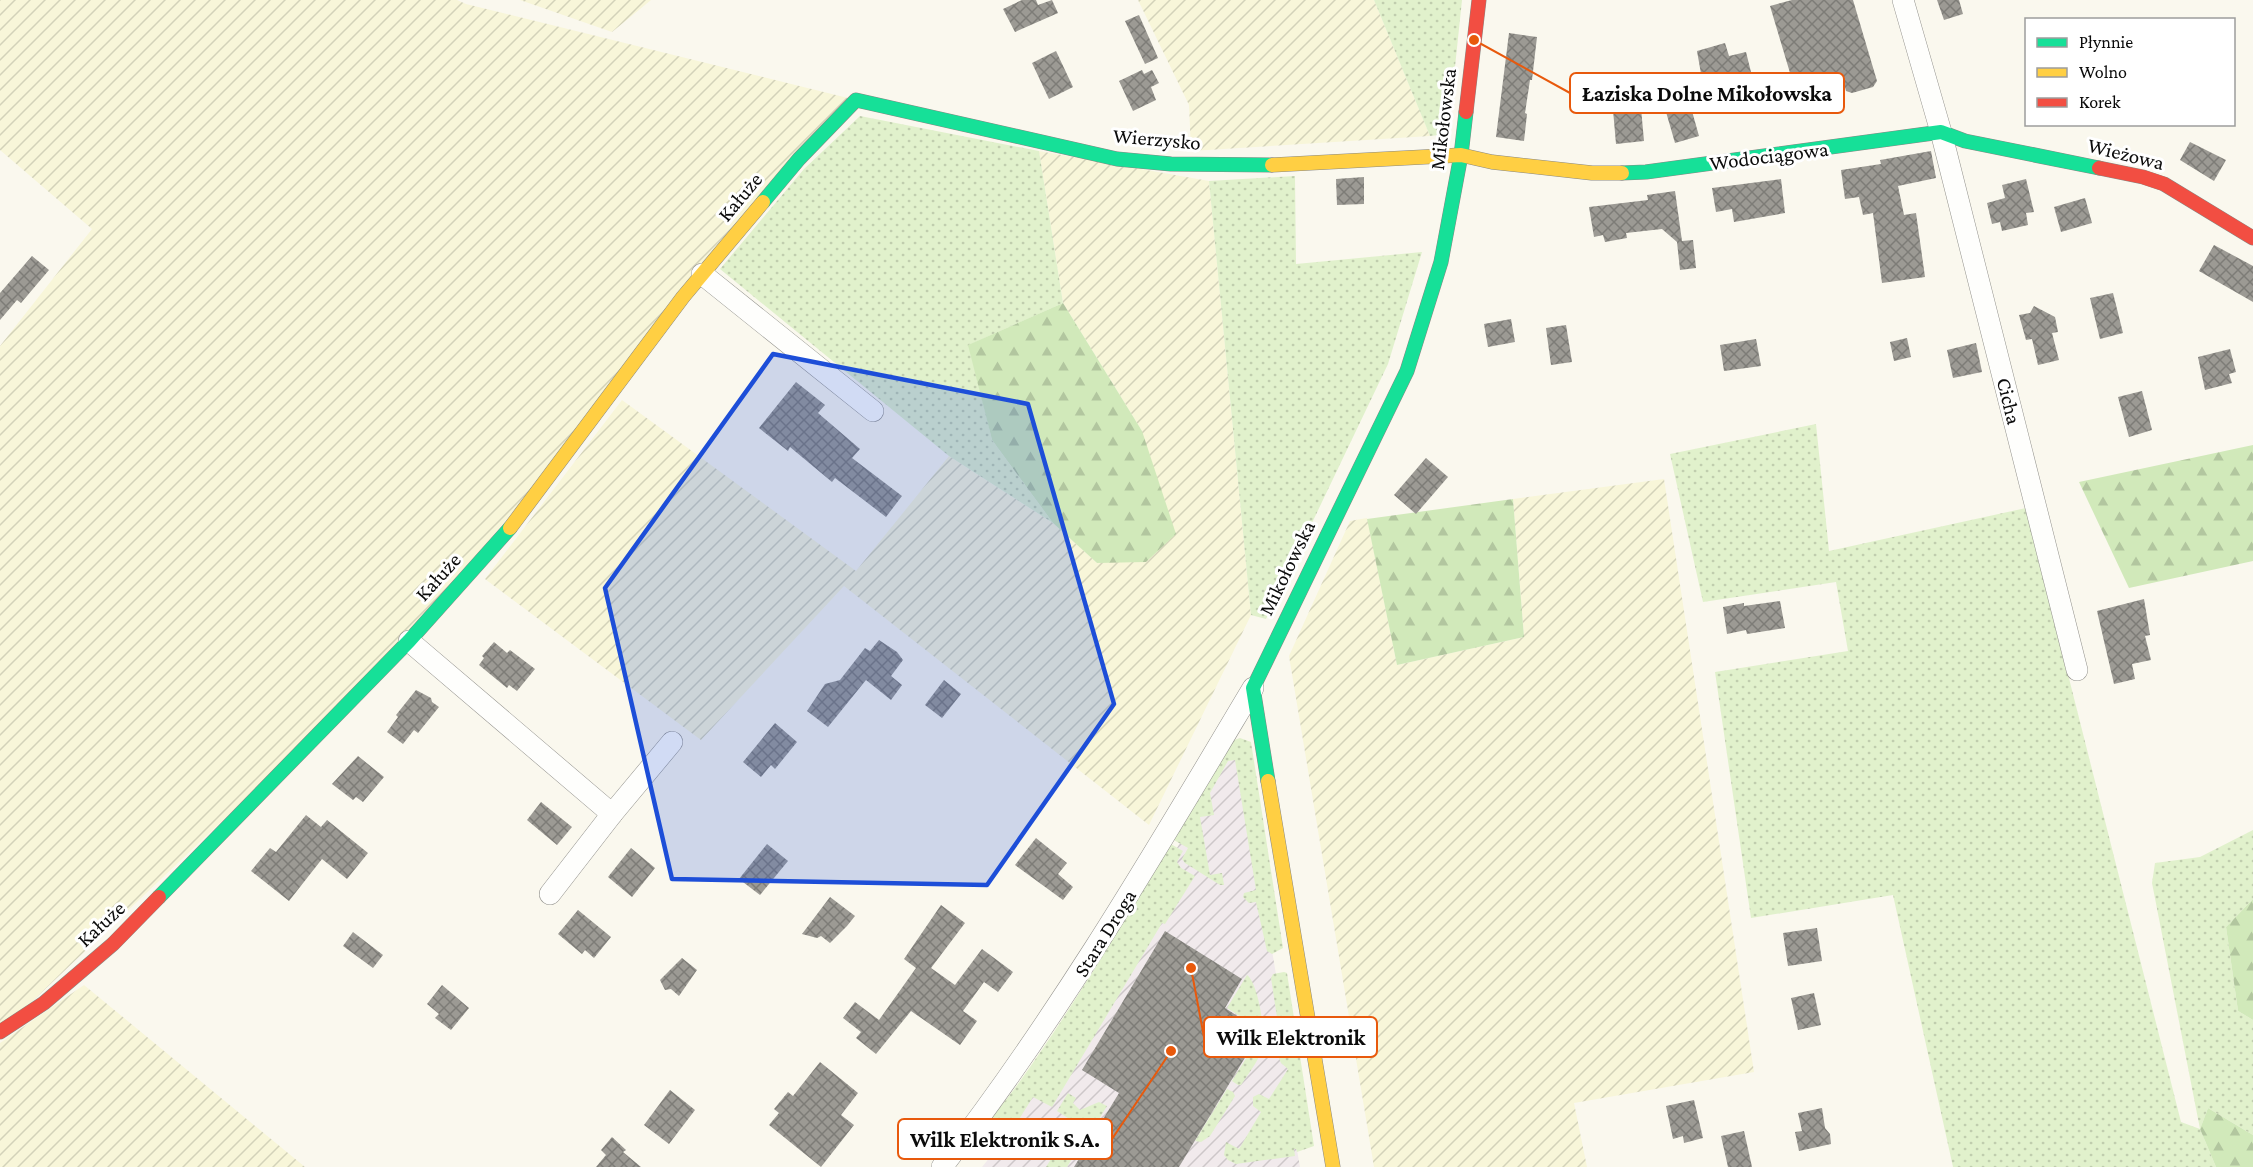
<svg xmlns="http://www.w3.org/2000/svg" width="2253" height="1167" viewBox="0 0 2253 1167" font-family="'Crimson Pro',serif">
  <defs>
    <pattern id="industrial-furrows" width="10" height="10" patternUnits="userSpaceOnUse" patternTransform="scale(1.5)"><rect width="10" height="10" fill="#f1eaec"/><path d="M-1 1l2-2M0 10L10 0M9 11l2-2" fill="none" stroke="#cdc7c9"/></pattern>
    <pattern id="farmland-furrows" width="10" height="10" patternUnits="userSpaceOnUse" patternTransform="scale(1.5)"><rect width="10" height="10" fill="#f8f6d9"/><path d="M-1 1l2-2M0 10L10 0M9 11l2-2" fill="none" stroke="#d3d2b9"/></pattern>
    <pattern id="grass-dots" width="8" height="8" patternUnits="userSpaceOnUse" patternTransform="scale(1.5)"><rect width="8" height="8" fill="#e1f1cc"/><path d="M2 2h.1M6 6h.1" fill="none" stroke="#c0cdae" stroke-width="1.8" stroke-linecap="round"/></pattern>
    <pattern id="forest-firs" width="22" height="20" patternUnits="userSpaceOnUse" patternTransform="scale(1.5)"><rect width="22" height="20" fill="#d1e9ba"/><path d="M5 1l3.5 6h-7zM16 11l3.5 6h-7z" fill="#b2c69f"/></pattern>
    <pattern id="building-cross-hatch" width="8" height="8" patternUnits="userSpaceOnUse" patternTransform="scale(1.5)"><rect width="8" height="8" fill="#9c9a94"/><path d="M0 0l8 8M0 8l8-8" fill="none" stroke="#7d7c77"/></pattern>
  </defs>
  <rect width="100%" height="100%" fill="#faf8ee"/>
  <polygon fill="url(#industrial-furrows)" points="1240,759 1305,1148 1297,1150 1300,1167 982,1167 991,1156 984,1147 1060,1047 1228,761"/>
  <g fill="url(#farmland-furrows)">
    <polygon points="0,0 457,0 466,4 856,100 380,671 0,1032 0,346 92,229 0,150"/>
    <polygon points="520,0 651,0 612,32"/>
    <polygon points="1138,0 1374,0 1430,136 1191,151 1189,105"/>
    <polygon points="1039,151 1209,181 1251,615 1149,825 844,586 701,740 485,579 622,400 856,571 949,456 1053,523 1097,563 1142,431 1063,303"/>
    <polygon points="1664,479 1754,1072 1574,1103 1587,1167 1374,1167 1289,656 1350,521 1367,518 1397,665 1524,637 1513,499"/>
    <polygon points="84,985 305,1167 0,1167 0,1043"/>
  </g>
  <g fill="url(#grass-dots)">
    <polygon points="1374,0 1462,0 1448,134 1430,136"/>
    <polygon points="860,116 1039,151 1063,303 969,345 992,440 1053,523 949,456 720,269 804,169"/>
    <polygon points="1295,176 1296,264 1422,252 1388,364 1266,619 1251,615 1209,181"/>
    <polygon points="1816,424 1829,551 2026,508 2181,1122 2200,1129 2152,883 2155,863 2200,857 2253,830 2253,899 2226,927 2238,1011 2253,1020 2253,1135 2208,1108 2200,1129 2216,1167 1953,1167 1893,895 1751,918 1715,672 1848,651 1836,582 1703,602 1670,454"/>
    <polygon points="1240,738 1251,742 1283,948 1272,954 1267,951 1256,902 1249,903 1243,897 1244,893 1256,890 1235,760 1228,761 1210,793 1214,815 1200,817 1210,875 1222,873 1224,885 1220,885 1185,863 1182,859 1188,848 1172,839 1234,740"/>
    <path d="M1169,843L1183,851L1177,862L1181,868L1195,876L1165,924L1162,923L1052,1107L1033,1097L1004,1143L1017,1152C1007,1167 990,1159 981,1146C978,1129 1008,1099 1018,1084C1073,1007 1122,926 1169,843Z"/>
    <polygon points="1284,972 1287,973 1314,1146 1297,1152 1296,1149 1294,1149 1295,1156 1236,1164 1228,1160 1224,1155 1226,1142 1239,1149 1261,1112 1253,1106 1253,1097 1259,1094 1269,1099 1288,1069 1281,1063 1278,1056 1280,1037 1271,978 1273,974"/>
    <path d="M1247,975C1259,984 1267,1038 1261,1052C1257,1063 1248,1074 1241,1085H1238L1232,1081L1263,1031L1227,1008Z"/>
    <polygon points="1227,1089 1233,1092 1235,1096 1210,1136 1201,1142 1195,1141"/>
    <polygon points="1068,1093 1076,1098 1073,1103 1080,1110 1099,1102 1107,1106 1094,1127 1096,1129 1090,1140 1085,1137 1067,1167 1046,1167 1074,1122 1057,1111"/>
  </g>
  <g fill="url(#forest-firs)">
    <polygon points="1063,303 1142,431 1176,534 1146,562 1097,563 1053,523 992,440 968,345"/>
    <polygon points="2253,445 2253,561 2129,588 2079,482"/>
    <polygon points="1513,499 1524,637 1397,665 1367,519"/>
    <polygon points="2253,899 2253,1020 2238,1011 2226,927"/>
    <polygon points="2208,1108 2253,1135 2253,1167 2216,1167 2200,1129"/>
  </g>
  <g fill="url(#building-cross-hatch)">
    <polygon points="1022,0 1036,0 1038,5 1052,0 1058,13 1015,32 1003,9"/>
    <polygon points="1792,0 1853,0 1877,81 1873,87 1852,93 1846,91 1843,80 1796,93 1770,6"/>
    <polygon points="1937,0 1959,0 1963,14 1944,20"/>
    <polygon points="1139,15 1158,58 1145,64 1125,21"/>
    <polygon points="1509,33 1537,37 1532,80 1530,80 1525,113 1527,114 1524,141 1496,137"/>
    <polygon points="1725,43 1729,56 1746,52 1752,76 1726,83 1725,79 1703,85 1697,51"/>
    <polygon points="1056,51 1073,87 1049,99 1032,63"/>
    <polygon points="1142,70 1144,74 1152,70 1159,83 1151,87 1156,100 1133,111 1119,81"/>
    <polygon points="1688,97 1699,136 1675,143 1664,105"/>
    <polygon points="1641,108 1644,141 1616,144 1613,110"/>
    <polygon points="2190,142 2226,160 2214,181 2180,160"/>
    <polygon points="1931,151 1936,178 1898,186 1904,215 1916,213 1925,277 1882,283 1873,213 1863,215 1859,197 1845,199 1841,170 1881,164 1880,160"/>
    <polygon points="1364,177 1364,204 1337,205 1336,179"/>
    <polygon points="1781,179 1785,213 1734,222 1732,209 1716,212 1712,188"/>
    <polygon points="2026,179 2034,212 2026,213 2028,225 2002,231 2000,222 1992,224 1987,203 2005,198 2002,185"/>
    <polygon points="1675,191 1682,241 1693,240 1696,268 1680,270 1677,242 1662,229 1626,233 1627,238 1605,242 1603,235 1594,237 1589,207 1648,200 1647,195"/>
    <polygon points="2085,198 2092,223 2061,232 2054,207"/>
    <polygon points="2214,245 2253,266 2253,302 2199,271"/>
    <polygon points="32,256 49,270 21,303 17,300 0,320 0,293"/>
    <polygon points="2113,293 2123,333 2100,339 2090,298"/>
    <polygon points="2034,306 2055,317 2058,332 2052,333 2059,360 2038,365 2032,339 2026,340 2019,315 2030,313"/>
    <polygon points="1511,319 1515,342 1488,347 1484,324"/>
    <polygon points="1566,325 1572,362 1551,365 1546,328"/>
    <polygon points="1907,338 1911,357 1894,361 1890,342"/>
    <polygon points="1756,339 1761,366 1724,371 1720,345"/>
    <polygon points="1976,343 1982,372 1953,378 1947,350"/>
    <polygon points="2230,349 2236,372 2229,374 2232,383 2205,390 2198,357"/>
    <polygon points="796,382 825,405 818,413 860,449 852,458 902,496 886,517 835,478 832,482 790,447 788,451 759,428"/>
    <polygon points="2142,391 2152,430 2129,437 2118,397"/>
    <polygon points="1426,458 1448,477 1416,514 1394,495"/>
    <polygon points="2144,599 2150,635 2145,636 2151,660 2132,664 2135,679 2114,684 2097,611"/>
    <polygon points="1780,601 1785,628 1747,634 1746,630 1727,634 1723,607 1744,603 1744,606"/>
    <polygon points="879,640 897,652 903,660 891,676 902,685 891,700 866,680 828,727 807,711 825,684 840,680 865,648 870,651"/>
    <polygon points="494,642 507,653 510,650 535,669 517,691 509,685 507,688 479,665 484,658 482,656"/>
    <polygon points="944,680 961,694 942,718 925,705"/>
    <polygon points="416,690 431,698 432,702 439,707 418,733 414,730 403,744 387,732 398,717 396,715"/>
    <polygon points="775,723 797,742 775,769 771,765 761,777 743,762"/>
    <polygon points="358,756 384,777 363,802 356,797 353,800 332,784"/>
    <polygon points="541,802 572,827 557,845 527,820"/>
    <polygon points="306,815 321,827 327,820 368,853 347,879 322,859 289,901 251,871 270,848 276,852"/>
    <polygon points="1036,838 1067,863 1058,874 1073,887 1063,900 1015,865"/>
    <polygon points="767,844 788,861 760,895 739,879"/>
    <polygon points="631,848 655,868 632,897 608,877"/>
    <polygon points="830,897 855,916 847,926 830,943 821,936 817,938 802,934"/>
    <polygon points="941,905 965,923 931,968 955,985 982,949 1013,972 998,992 984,982 963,1011 977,1021 960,1045 911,1011 876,1054 856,1038 861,1032 843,1018 855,1002 879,1020 916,968 904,959"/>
    <polygon points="578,910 611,937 594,958 585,950 582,954 558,934"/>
    <polygon points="1817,928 1822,961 1788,966 1783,933"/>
    <polygon points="1165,931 1242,979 1225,1008 1261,1031 1179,1167 1074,1167 1119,1093 1082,1070"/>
    <polygon points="353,932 383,955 373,968 343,946"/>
    <polygon points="682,958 697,970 679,996 671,989 665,990 660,980"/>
    <polygon points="442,985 469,1008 451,1030 435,1018 439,1014 427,1004"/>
    <polygon points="1814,993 1821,1025 1798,1030 1791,998"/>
    <polygon points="820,1062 858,1093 841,1115 854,1125 821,1167 769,1125 779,1113 774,1109 788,1092 793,1096"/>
    <polygon points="670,1090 695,1110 669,1144 644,1125"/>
    <polygon points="1694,1100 1703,1138 1684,1143 1683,1136 1673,1139 1666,1106"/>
    <polygon points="1822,1108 1825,1128 1830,1134 1831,1144 1799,1151 1795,1132 1802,1131 1798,1113"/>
    <polygon points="1744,1131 1752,1167 1728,1167 1721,1136"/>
    <polygon points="612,1137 626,1150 623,1152 641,1167 596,1167 606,1155 601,1150"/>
  </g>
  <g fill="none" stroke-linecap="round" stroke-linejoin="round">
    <g stroke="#93928d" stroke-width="22">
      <g id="street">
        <polyline points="1903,0 1941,132 2077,670"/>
        <polyline points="702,274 873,411"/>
        <polyline points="409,641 612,814 672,742"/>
        <polyline points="550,894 612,814"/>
        <path d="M942,1167C1059,1016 1155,852 1253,688"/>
      </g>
    </g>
    <g stroke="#898884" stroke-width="15">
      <g id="fast">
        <polyline points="1622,173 1646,172 1941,132 1965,141 2099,168"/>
        <polyline points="763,202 799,159 856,100 1117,159 1171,164 1272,165"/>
        <polyline points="1268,781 1253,688 1407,371 1441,262 1461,155 1466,112"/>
        <polyline points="159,897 409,641 510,528"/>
      </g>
    </g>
    <g stroke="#898884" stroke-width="15">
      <g id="slow">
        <polyline points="1272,165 1461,155 1492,162 1592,173 1622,173"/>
        <polyline points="510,528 683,297 763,202"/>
        <polyline points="1268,781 1333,1167"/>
      </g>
    </g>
    <g stroke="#898884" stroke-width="15">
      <g id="jam">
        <polyline points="1466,112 1479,0"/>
        <polyline points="2099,168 2143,177 2164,184 2253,238"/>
        <polyline points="0,1032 44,1003 113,944 159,897"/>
      </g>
    </g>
    <use href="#street" stroke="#fefefc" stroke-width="21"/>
    <use href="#fast" stroke="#16e098" stroke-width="14"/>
    <use href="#slow" stroke="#ffcf43" stroke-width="14"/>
    <use href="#jam" stroke="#f24e42" stroke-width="14"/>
  </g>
  <path fill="#1d4ed8" fill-opacity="0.2" stroke="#1d4ed8" stroke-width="4.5" stroke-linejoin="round" d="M773,354L1028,404L1114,704L987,885L672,879L605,588Z"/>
  <g text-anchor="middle" stroke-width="6" stroke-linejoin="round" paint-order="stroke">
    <g font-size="21" fill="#0b0b0b" stroke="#fff">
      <text transform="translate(1443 119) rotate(-83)" y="7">Mikołowska</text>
      <text transform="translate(1157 139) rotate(5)" y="7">Wierzysko</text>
      <text transform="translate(2126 154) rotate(14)" y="7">Wieżowa</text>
      <text transform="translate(1769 156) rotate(-7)" y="7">Wodociągowa</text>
      <text transform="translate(740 197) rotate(-50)" y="7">Kałuże</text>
      <text transform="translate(2009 401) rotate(76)" y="7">Cicha</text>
      <text transform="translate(1287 568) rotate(-64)" y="7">Mikołowska</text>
      <text transform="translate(438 577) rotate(-48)" y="7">Kałuże</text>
      <text transform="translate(101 924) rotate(-43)" y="7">Kałuże</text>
      <text transform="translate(1105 933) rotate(-58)" y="7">Stara Droga</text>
    </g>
  </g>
  <path fill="none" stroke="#e8590c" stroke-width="2" d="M1474 40L1570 93M1191 968L1204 1037M1171 1051L1112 1139"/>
  <g fill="#e8590c" stroke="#fff" stroke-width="2">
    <circle cx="1474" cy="40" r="6"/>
    <circle cx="1191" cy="968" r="6"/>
    <circle cx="1171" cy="1051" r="6"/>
  </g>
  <g fill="#fff" stroke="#e8590c" stroke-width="2">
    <rect x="1570" y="73" width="274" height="40" rx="6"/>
    <rect x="1204" y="1017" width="173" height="40" rx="6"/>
    <rect x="898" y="1119" width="214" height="40" rx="6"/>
  </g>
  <g font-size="22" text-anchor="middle" font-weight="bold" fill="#0b0b0b">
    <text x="1707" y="101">Łaziska Dolne Mikołowska</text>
    <text x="1291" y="1045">Wilk Elektronik</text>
    <text x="1005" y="1147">Wilk Elektronik S.A.</text>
  </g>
  <rect x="2025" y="18" width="210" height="108" fill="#ffffff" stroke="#9d9d9d" stroke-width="1.5"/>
  <rect x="2037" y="38" width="30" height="9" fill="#16e098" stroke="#9d9d9d" stroke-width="1.5"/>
  <text x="2079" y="48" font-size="18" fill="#0b0b0b">Płynnie</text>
  <rect x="2037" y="68" width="30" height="9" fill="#ffcf43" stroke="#9d9d9d" stroke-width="1.5"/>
  <text x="2079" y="78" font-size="18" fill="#0b0b0b">Wolno</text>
  <rect x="2037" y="98" width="30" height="9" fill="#f24e42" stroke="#9d9d9d" stroke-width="1.5"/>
  <text x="2079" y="108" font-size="18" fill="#0b0b0b">Korek</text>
</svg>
